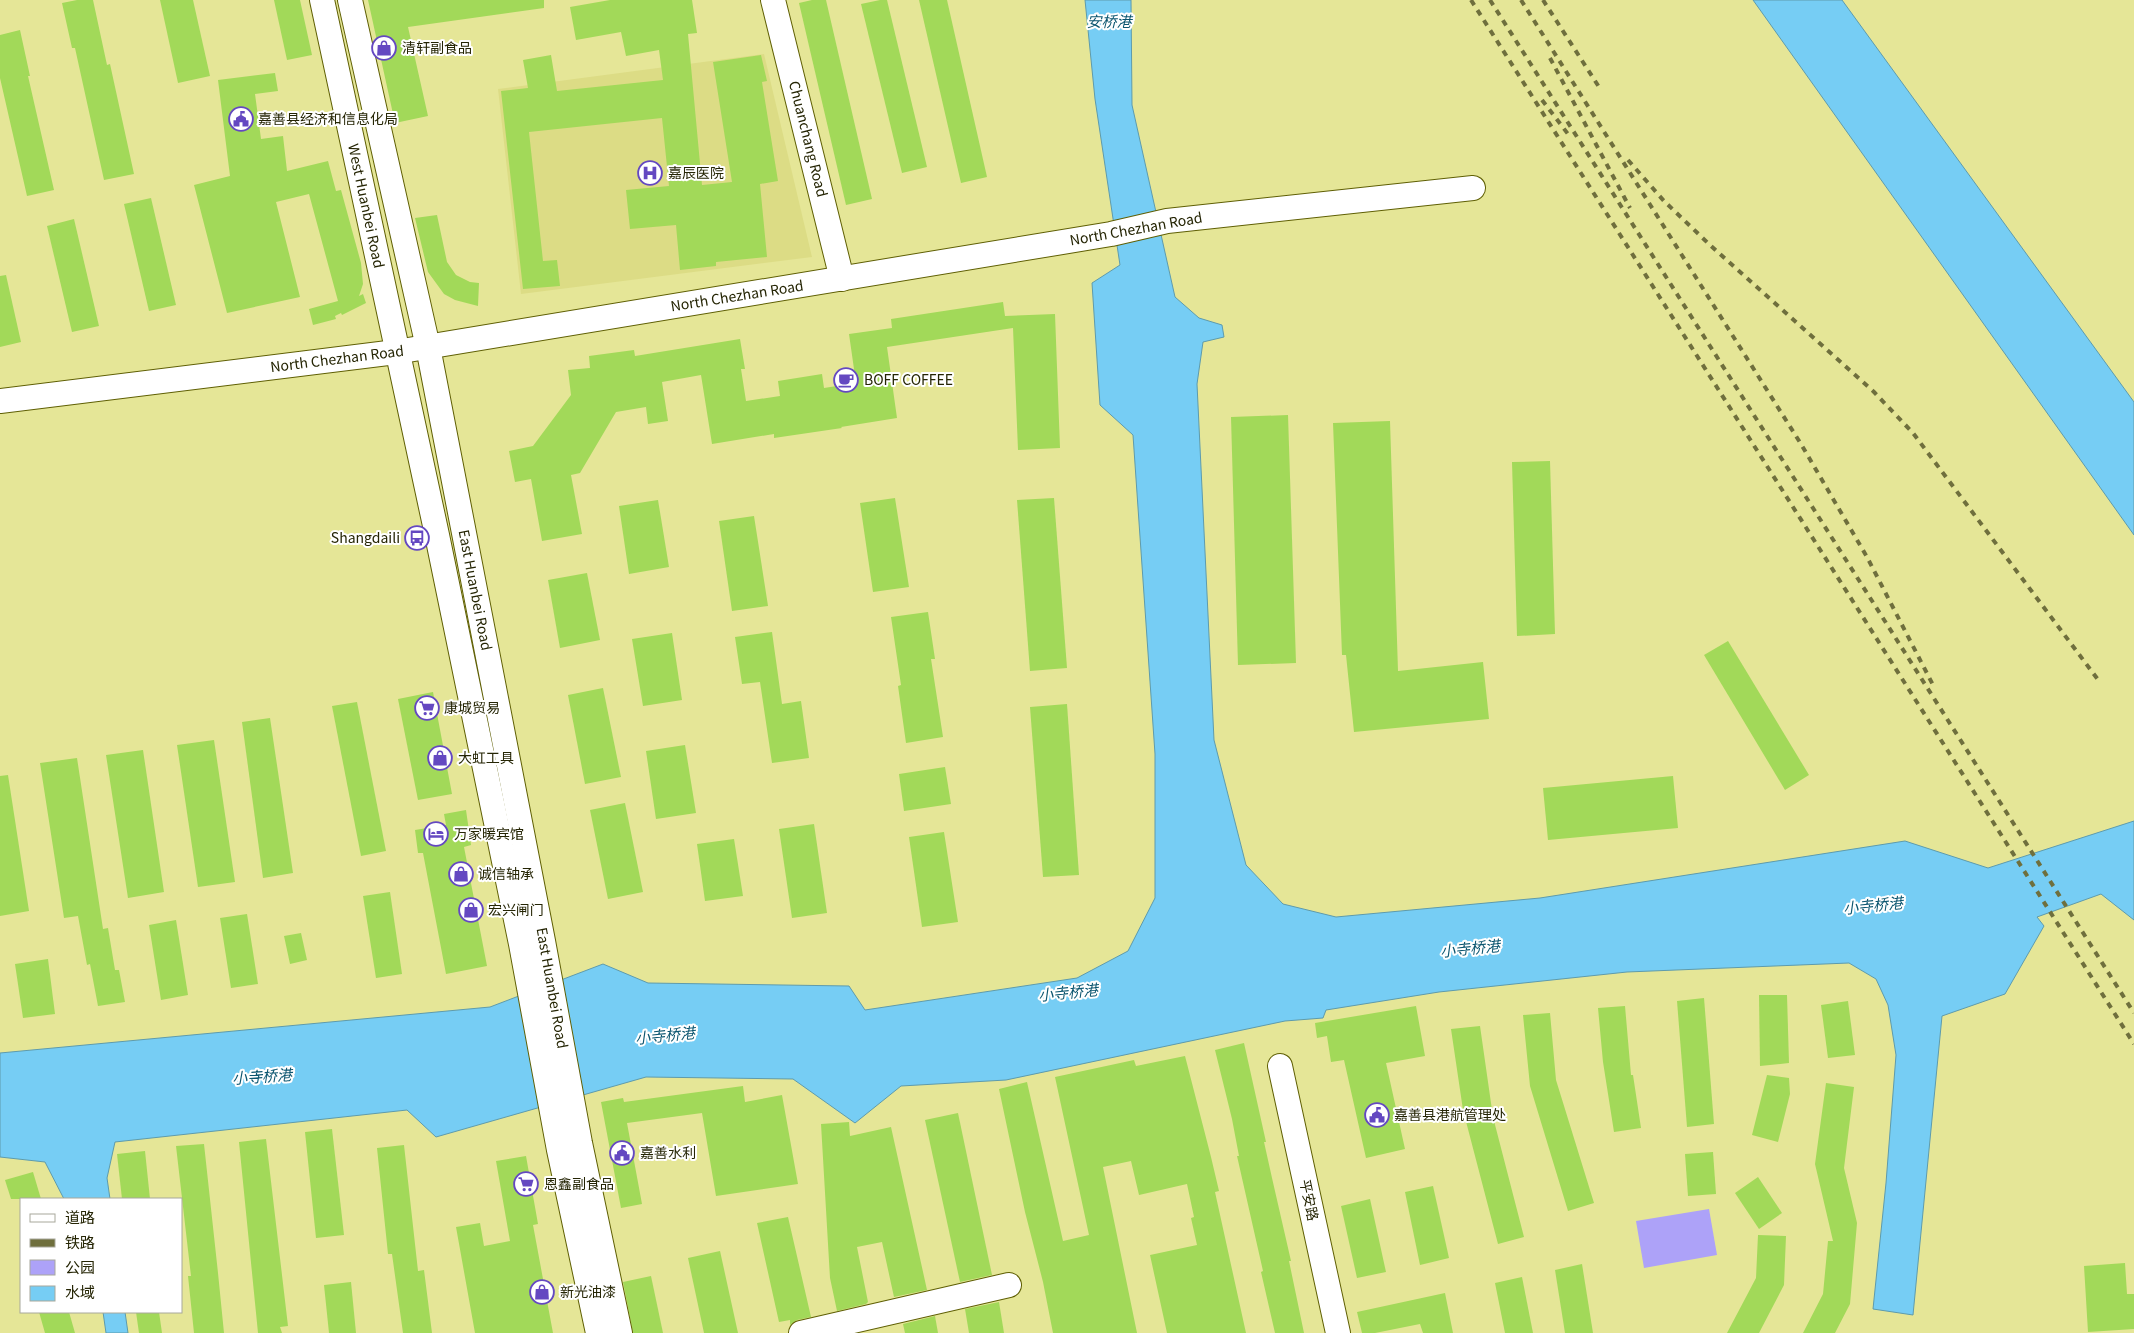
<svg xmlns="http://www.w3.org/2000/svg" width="2134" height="1333" viewBox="0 0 2134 1333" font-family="Georgia,'Noto Sans SC',serif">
  <rect width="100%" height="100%" fill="#e5e697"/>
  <polygon fill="#dcdc85" points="764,54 812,257 521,294 498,89"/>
  <polygon fill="#ada2f8" points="1709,1209 1717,1255 1644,1268 1636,1221"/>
  <g fill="#76cdf4" stroke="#5e9bac">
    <polygon points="1085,0 1131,0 1132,105 1175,297 1199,318 1222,325 1224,337 1203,342 1197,384 1214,740 1246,865 1283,904 1336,917 1540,898 1905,841 1988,868 2134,821 2134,920 2101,894 2037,917 2044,926 2005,994 1942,1016 1913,1315 1873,1309 1886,1183 1896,1055 1888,1005 1876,979 1849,963 1627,972 1439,992 1326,1010 1323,1018 1285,1021 1006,1080 901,1086 855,1123 793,1079 646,1077 436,1137 407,1110 115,1142 107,1178 110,1199 64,1199 45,1162 0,1157 0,1053 490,1007 603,964 648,983 849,986 865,1010 1077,978 1128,951 1155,898 1155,754 1133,435 1100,405 1092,283 1120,265 1095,99"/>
    <polygon points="1753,0 1842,0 2134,402 2134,535"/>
    <polygon points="103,1312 125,1312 128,1333 106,1333"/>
  </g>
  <g fill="#a2d959">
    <polygon points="77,0 93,0 107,65 110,64 134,174 104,180 75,48 72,48 62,3"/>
    <polygon points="160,0 193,0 210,76 178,83"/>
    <polygon points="274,0 300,0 312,55 287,60"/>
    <polygon points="368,0 544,0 544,8 408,27 428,116 395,123"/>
    <polygon points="610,0 692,0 697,33 688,34 702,185 732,182 713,62 761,55 767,81 762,82 778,181 760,184 767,257 716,262 716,266 680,270 676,225 630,229 626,190 669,186 662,118 529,132 543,261 557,260 560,286 523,289 501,91 528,88 523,60 551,55 557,91 663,80 659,50 626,56 621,32 576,40 570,7"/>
    <polygon points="812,0 826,0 872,199 846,205 799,3"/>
    <polygon points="880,0 887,0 927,167 902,173 861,4"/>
    <polygon points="919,0 947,0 987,177 961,183"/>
    <polygon points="20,30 30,76 28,76 54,190 27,196 0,78 0,35"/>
    <polygon points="275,73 278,91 255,94 261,139 283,136 287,171 328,161 336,191 341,190 361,263 363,284 359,296 363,294 366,303 342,315 341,313 335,316 336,319 313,325 309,309 338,301 309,194 276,202 300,297 227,313 194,185 230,176 218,80"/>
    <polygon points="151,198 176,305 149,311 124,204"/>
    <polygon points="437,215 447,262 456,275 470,282 479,283 478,306 455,300 444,294 428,272 415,218"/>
    <polygon points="74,219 99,326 72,332 47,226"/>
    <polygon points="6,275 21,342 0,347 0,276"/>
    <polygon points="1003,302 1005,316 1055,314 1060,448 1018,450 1013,328 887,347 897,418 841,427 842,428 774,438 774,434 712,444 701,375 662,382 668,421 648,424 646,407 616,412 580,473 571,475 582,534 542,541 531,479 515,482 509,451 533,446 571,395 568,370 590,368 589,356 634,350 635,356 740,339 745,369 741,369 746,401 780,396 778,381 822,374 824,388 856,383 849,334 892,328 891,319"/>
    <polygon points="1288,415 1296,663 1238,665 1231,417"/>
    <polygon points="1390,421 1398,671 1483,662 1489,719 1354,732 1346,655 1342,655 1333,423"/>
    <polygon points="1550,461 1555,634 1517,636 1512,462"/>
    <polygon points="895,498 909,587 873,592 860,503"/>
    <polygon points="1054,498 1067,668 1030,671 1017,500"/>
    <polygon points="658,500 669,567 629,574 619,506"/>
    <polygon points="754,516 768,606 732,611 719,521"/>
    <polygon points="587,573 600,640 560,648 548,580"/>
    <polygon points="928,612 935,659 931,659 943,737 906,743 898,686 901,685 891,617"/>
    <polygon points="772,632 782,704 801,701 809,758 772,763 760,682 742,684 735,637"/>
    <polygon points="672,633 682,700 643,706 632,639"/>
    <polygon points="1728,641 1809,775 1785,790 1704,655"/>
    <polygon points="603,688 621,777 585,784 568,695"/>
    <polygon points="433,692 452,794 418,800 398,699"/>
    <polygon points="357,702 386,851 361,856 332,706"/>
    <polygon points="1067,704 1079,875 1043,877 1030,707"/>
    <polygon points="270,718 293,873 263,878 242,722"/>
    <polygon points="214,740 235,882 198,887 177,745"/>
    <polygon points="685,745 696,813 656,819 646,751"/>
    <polygon points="143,750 164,892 128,898 106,755"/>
    <polygon points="77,758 103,929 108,928 115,970 119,970 125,1002 98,1006 90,964 87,965 78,916 64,918 40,763"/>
    <polygon points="945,767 951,804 904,811 899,774"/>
    <polygon points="8,775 29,911 0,916 0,776"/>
    <polygon points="1673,776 1678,828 1548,840 1543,788"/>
    <polygon points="625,803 643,892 608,899 590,810"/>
    <polygon points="466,810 471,845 464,847 487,966 446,974 423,853 418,853 415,830 446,825 444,814"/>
    <polygon points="814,824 827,913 792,918 779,829"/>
    <polygon points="944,832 958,922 922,927 909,837"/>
    <polygon points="734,839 743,896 705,901 697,844"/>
    <polygon points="390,892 402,974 376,978 363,896"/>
    <polygon points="247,914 258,984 231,988 220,918"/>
    <polygon points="176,920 188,995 161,1000 149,925"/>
    <polygon points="301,933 307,960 290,964 284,936"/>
    <polygon points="48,959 55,1014 23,1018 15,964"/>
    <polygon points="1759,995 1787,995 1789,1063 1760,1066"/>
    <polygon points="1704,998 1714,1124 1687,1127 1677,1001"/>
    <polygon points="1848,1001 1855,1055 1828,1058 1821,1005"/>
    <polygon points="1416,1006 1425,1056 1386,1063 1405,1149 1366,1158 1344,1060 1331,1062 1327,1036 1317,1038 1315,1023"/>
    <polygon points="1625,1006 1631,1075 1633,1075 1641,1128 1614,1132 1603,1062 1598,1008"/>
    <polygon points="1550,1013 1556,1080 1594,1203 1568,1211 1530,1086 1523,1015"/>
    <polygon points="1480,1026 1493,1117 1524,1237 1498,1244 1463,1110 1451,1029"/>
    <polygon points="1244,1043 1266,1142 1264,1142 1272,1178 1291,1261 1289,1261 1304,1333 1275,1333 1261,1272 1263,1271 1237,1156 1239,1156 1232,1119 1215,1050"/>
    <polygon points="1185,1056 1211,1157 1219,1191 1215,1192 1246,1333 1167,1333 1150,1255 1197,1245 1191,1218 1194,1217 1187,1184 1139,1195 1131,1161 1103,1167 1137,1333 1053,1333 1043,1282 1025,1212 999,1089 1027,1082 1063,1241 1089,1235 1055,1077 1134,1060 1136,1066"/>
    <polygon points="1767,1075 1789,1078 1790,1094 1778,1142 1752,1135"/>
    <polygon points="1826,1083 1854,1087 1844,1168 1857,1223 1850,1304 1835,1333 1803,1333 1823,1294 1828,1241 1833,1241 1815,1164"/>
    <polygon points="743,1086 745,1102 782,1095 798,1184 716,1196 702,1113 627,1123 642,1204 621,1208 601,1102 623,1098 624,1102"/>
    <polygon points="958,1113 992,1275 960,1282 925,1120"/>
    <polygon points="849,1122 850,1136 891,1127 927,1290 894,1297 882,1242 857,1247 868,1302 866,1304 837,1311 830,1278 821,1124"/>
    <polygon points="332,1129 344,1235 316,1238 305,1132"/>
    <polygon points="266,1139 288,1326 280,1327 282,1333 258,1333 239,1142"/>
    <polygon points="204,1144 218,1273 224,1333 194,1333 188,1276 191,1276 176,1146"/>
    <polygon points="404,1145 418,1271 424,1270 432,1333 403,1333 392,1254 388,1254 377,1148"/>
    <polygon points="145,1151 150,1199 122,1199 117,1154"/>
    <polygon points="1713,1152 1716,1194 1688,1196 1685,1154"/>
    <polygon points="526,1156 538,1224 533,1225 553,1333 475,1333 456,1227 480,1223 484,1246 510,1241 496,1161"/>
    <polygon points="33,1172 41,1199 11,1199 5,1180"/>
    <polygon points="1758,1177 1782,1213 1759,1229 1735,1193"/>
    <polygon points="1433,1186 1449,1258 1420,1265 1405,1192"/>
    <polygon points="1370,1199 1386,1272 1357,1278 1341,1206"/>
    <polygon points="788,1217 811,1317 797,1320 790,1325 790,1320 779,1322 757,1223"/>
    <polygon points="1758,1235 1786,1236 1784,1285 1759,1333 1727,1333 1756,1278"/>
    <polygon points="720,1251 738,1333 704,1333 688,1258"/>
    <polygon points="2125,1263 2127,1294 2134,1294 2134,1329 2088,1332 2084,1266"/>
    <polygon points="1582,1264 1593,1333 1565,1333 1555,1270"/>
    <polygon points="651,1276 663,1333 633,1333 623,1282"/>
    <polygon points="1522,1277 1533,1333 1505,1333 1495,1283"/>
    <polygon points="351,1282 356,1333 329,1333 324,1285"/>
    <polygon points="1445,1293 1453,1333 1423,1333 1420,1324 1375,1333 1362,1333 1357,1312"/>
    <polygon points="999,1302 1004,1333 969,1333 965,1309"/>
    <polygon points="39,1312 69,1312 75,1333 45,1333"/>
    <polygon points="136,1312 159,1312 162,1333 139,1333"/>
    <polygon points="935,1316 938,1333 905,1333 903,1324"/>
  </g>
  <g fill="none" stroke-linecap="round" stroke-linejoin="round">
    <g stroke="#5f5f04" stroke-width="26">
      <g id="minor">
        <polyline points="322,0 437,535 521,944 559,1150 598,1333"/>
        <polyline points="350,0 428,347 543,941 580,1143 620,1333"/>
        <polyline points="773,0 842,279"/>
        <polyline points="0,401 396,352 1111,234 1167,221 1473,188"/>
        <polyline points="1280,1066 1338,1333"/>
        <polyline points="801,1333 1009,1285"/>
      </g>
    </g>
    <use href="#minor" stroke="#fff" stroke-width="24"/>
    <g stroke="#6f6f3d" stroke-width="4" stroke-dasharray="6 6" stroke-linecap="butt">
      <polyline points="1471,0 2134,1044"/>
      <polyline points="1490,0 2134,1013"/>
      <polyline points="1521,0 1801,444 1867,557 1933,685"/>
      <polyline points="1543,0 1599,87"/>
      <polyline points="1550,58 1630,208"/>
      <polyline points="1542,100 1568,134"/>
      <polyline points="1628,160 1664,201 1710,245 1874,392 1913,433 2099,681"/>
    </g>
  </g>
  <defs>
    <g id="shop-ring" transform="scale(1.25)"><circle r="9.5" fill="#fff" stroke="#6448c1" stroke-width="1.5"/><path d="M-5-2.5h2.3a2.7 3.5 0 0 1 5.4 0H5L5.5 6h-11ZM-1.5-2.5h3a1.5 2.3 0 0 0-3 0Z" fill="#6448c1"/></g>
    <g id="civic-ring" transform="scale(1.25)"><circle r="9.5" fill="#fff" stroke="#6448c1" stroke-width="1.5"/><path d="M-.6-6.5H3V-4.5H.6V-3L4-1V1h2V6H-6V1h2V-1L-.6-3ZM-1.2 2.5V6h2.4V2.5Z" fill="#6448c1"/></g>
    <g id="hospital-ring" transform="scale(1.25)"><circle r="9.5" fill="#fff" stroke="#6448c1" stroke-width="1.5"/><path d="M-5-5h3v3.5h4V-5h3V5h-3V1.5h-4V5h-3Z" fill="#6448c1"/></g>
    <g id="cafe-ring" transform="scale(1.25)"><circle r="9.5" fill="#fff" stroke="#6448c1" stroke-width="1.5"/><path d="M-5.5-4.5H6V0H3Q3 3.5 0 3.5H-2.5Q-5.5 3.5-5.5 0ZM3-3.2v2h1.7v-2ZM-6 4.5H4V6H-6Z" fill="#6448c1"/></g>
    <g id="bus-ring" transform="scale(1.25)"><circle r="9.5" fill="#fff" stroke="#6448c1" stroke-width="1.5"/><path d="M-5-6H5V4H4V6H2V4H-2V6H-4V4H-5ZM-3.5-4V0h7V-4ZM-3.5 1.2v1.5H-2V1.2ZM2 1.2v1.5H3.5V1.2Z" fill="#6448c1"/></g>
    <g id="supermarket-ring" transform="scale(1.25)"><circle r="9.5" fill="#fff" stroke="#6448c1" stroke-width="1.5"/><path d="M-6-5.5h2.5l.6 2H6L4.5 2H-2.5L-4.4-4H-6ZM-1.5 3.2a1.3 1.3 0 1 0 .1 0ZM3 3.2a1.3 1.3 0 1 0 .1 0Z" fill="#6448c1"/></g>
    <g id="hotel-ring" transform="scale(1.25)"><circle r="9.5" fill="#fff" stroke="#6448c1" stroke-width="1.5"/><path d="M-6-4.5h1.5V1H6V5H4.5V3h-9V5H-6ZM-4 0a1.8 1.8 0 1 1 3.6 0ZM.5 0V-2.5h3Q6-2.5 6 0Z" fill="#6448c1"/></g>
  </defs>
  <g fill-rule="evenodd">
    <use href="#shop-ring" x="384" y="48"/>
    <use href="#civic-ring" x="241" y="119"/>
    <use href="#hospital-ring" x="650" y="173"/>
    <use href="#cafe-ring" x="846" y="380"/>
    <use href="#bus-ring" x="417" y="538"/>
    <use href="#supermarket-ring" x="427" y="708"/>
    <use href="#shop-ring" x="440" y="758"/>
    <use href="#hotel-ring" x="436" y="834"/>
    <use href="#shop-ring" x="461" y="874"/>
    <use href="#shop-ring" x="471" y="910"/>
    <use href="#civic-ring" x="1377" y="1115"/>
    <use href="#civic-ring" x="622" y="1153"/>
    <use href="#supermarket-ring" x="526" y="1184"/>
    <use href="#shop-ring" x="542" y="1292"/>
  </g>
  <g text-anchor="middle" stroke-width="4" stroke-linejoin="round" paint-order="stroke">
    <g font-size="14" fill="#252504" stroke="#fff" text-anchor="start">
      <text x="402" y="53">清轩副食品</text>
      <text x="258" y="124">嘉善县经济和信息化局</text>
      <text x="668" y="178">嘉辰医院</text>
      <text x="864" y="385">BOFF COFFEE</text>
      <text x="400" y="543" text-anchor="end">Shangdaili</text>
      <text x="444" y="713">康城贸易</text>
      <text x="458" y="763">大虹工具</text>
      <text x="454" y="839">万家暖宾馆</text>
      <text x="478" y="879">诚信轴承</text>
      <text x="488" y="915">宏兴闸门</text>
      <text x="1394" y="1120">嘉善县港航管理处</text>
      <text x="640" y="1158">嘉善水利</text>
      <text x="544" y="1189">恩鑫副食品</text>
      <text x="560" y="1297">新光油漆</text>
    </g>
    <g font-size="14" fill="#252504" stroke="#fff">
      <text transform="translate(808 139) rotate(76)" y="5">Chuanchang Road</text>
      <text transform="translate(366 206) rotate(78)" y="5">West Huanbei Road</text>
      <text transform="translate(1136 229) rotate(-10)" y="5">North Chezhan Road</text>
      <text transform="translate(737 296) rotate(-9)" y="5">North Chezhan Road</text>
      <text transform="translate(337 359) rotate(-7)" y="5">North Chezhan Road</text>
      <text transform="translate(475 590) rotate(79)" y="5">East Huanbei Road</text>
      <text transform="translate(552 988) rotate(80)" y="5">East Huanbei Road</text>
      <text transform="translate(1309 1200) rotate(78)" y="5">平安路</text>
    </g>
    <g font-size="15" font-style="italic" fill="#0c5670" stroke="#fff">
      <text x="1109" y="27">安桥港</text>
      <text transform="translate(1873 906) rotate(-6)" y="5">小寺桥港</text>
      <text transform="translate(1470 949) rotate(-6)" y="5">小寺桥港</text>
      <text transform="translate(1068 993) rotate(-6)" y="5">小寺桥港</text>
      <text transform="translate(665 1036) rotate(-6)" y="5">小寺桥港</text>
      <text transform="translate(262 1077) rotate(-4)" y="5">小寺桥港</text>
    </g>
  </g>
  <rect x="20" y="1198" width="162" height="115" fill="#ffffff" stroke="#a8a89b"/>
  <rect x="30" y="1214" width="25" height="8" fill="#ffffff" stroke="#a8a89b"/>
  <text x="65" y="1223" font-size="15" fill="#252504">道路</text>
  <rect x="30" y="1239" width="25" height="8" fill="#6f6f3d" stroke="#a8a89b"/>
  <text x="65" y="1248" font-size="15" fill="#252504">铁路</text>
  <rect x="30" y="1260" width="25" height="15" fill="#ada2f8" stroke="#a8a89b"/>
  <text x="65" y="1273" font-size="15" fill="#252504">公园</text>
  <rect x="30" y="1286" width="25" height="15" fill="#76cdf4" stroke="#a8a89b"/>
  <text x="65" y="1298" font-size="15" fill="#252504">水域</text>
</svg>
